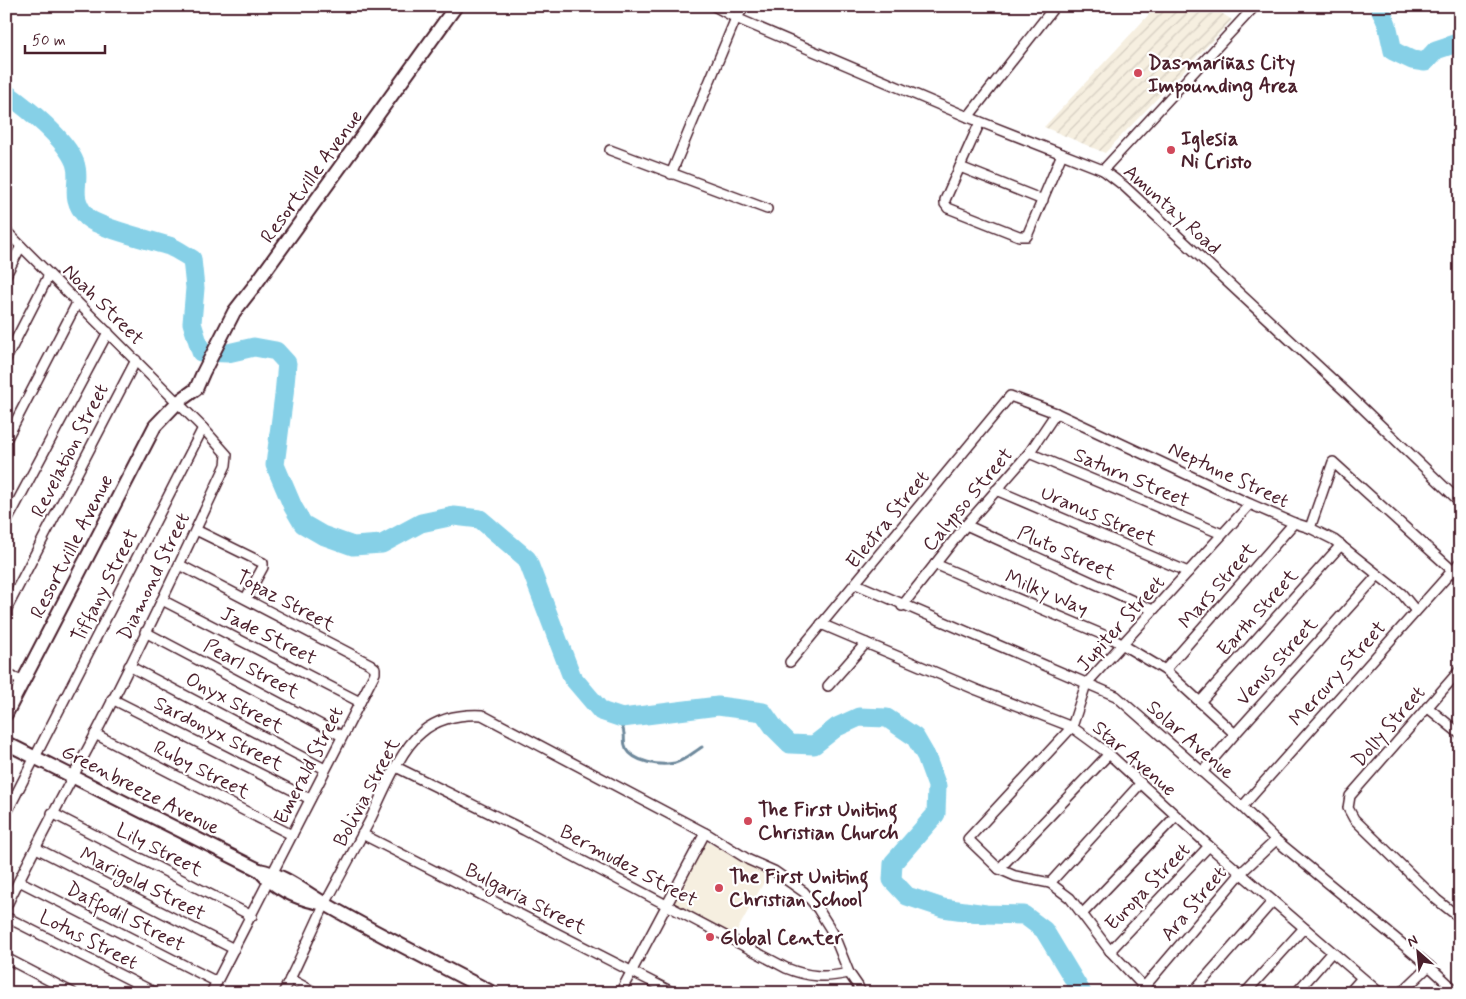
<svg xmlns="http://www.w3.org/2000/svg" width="1466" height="999" viewBox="0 0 1466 999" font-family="Mynerve,sans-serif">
  <defs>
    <pattern id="industrial-furrows" width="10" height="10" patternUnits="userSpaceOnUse" patternTransform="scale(1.25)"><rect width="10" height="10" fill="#f6efe0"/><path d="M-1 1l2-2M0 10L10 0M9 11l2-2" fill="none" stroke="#d4ccc0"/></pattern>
  </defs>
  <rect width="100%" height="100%" fill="#fff"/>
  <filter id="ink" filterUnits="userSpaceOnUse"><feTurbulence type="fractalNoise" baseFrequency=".02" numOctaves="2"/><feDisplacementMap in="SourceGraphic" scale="10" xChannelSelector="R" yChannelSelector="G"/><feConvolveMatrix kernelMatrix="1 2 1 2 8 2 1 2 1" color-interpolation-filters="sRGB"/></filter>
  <g filter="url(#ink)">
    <polygon fill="#f6efe0" points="704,840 768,875 734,936 671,901"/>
    <polygon fill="url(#industrial-furrows)" points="1157,6 1211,6 1232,20 1105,153 1044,127"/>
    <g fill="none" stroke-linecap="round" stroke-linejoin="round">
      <path stroke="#6e899c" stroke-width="3" d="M612,714C617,720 624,726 624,734C625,740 623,742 626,748C634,763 660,766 675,763C684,761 694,752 702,747"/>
      <g stroke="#86d0e7" stroke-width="19">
        <polyline points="1379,6 1387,24 1393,51 1412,60 1425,62 1436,50 1460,42"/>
        <path d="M6,93C27,108 66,139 75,163C82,183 67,195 87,217C96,227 153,241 169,246C177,249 185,255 192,259L195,288L192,323L201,352L228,353L254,347L276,351L287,363L284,395L275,465L293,507L303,524L322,535L353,546L382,544L421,523L454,516L480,519L527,559L572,677L601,711L622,718L718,706L763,712L775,729L790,744L814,745L837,727L859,717L887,718L915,737L926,756L937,786L936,814L893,863L892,880L907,896L943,908L986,914L1024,915L1044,930L1082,993"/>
      </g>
      <g stroke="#4a1f2b" stroke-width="12">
        <g id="street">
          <polyline points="714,6 736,18 968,117 1103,170 1124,186 1347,393 1460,502"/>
          <polyline points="968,117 1055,6"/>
          <polyline points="980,122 945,200 945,204 948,208 1019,236 1027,236 1062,154"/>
          <polyline points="610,150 767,209"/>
          <polyline points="960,167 1043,200"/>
          <polyline points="1103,170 1255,6"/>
          <polyline points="671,174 736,18 745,6"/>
          <path d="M6,231L203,428L227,455L226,465C184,555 141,646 95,735C65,792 34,848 6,907"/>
          <polyline points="6,275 21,246"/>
          <polyline points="6,359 49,275"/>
          <polyline points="6,440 77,303"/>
          <polyline points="1029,453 1222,534"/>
          <polyline points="996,490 1188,572"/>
          <polyline points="6,523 108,332"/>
          <polyline points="966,525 1153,610"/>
          <polyline points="1310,528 1333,462 1452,570"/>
          <polyline points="196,530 263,563 263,567 246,598"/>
          <polyline points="935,564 1113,639 1165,670 1235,734"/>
          <polyline points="180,565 370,664 375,668 375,673 211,993"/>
          <polyline points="856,584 1116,696 1242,807 1276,840 1429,966 1458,993"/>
          <polyline points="162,600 360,702"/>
          <polyline points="902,606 966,525 1029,453 1056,413"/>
          <polyline points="6,610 136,360"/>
          <polyline points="821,624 977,690 1072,727 1109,754 1209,846 1380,993"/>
          <polyline points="145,632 342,736"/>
          <polyline points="790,662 1010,396 1056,413 1250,504 1294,523 1310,528 1334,540 1402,594 1416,611"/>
          <polyline points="129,666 325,769"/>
          <polyline points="1165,670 1294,523"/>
          <polyline points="1460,670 1350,796 1348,808 1354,819 1437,900 1460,918"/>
          <polyline points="6,674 22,681"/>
          <polyline points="828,686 866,643"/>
          <polyline points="112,699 310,799"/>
          <polyline points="1200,702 1341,545"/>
          <polyline points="1427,707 1460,734"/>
          <polyline points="95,734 292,835"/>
          <path d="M396,767L524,830L786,968C808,977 826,978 849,973"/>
          <polyline points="1202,772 1235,734 1378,575"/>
          <polyline points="1242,807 1460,562"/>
          <polyline points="52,813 252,916"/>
          <polyline points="6,814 203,428"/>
          <polyline points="362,834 674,993"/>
          <polyline points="36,848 234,949"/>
          <polyline points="999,869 1109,754"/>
          <polyline points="19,881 217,982"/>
          <polyline points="1050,883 1141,783"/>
          <polyline points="1083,913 1176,816"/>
          <polyline points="6,917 156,993"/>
          <polyline points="1110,951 1209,846"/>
          <polyline points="6,958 73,993"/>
          <polyline points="290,979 316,993"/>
          <polyline points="1144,987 1110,951 1070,898 1050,883 1015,876 999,869 968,839 1072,727 1086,684 1250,504"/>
          <path d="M283,993C298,964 311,933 325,904C340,876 355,848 370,820C382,795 400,749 422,732C439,718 460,714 482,715L709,835L749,860L774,871L804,892L818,909L833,933L849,973L858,986L861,993"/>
          <polyline points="620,993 705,833"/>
          <polyline points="1139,993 1242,872 1276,840"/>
          <polyline points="1192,993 1273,901"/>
          <polyline points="1245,993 1304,928"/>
          <polyline points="1296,993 1332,952"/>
          <polyline points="1349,993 1362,978"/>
          <polyline points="1401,993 1429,966"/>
        </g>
      </g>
      <g stroke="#4a1f2b" stroke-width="16">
        <g id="secondary">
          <polyline points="6,714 155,426 178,402 196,389 203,373 234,312 255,285 456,6"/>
          <path d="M6,743L259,870C285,875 304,892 327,905C381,936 438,964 493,993"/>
          <path d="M259,870C275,889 295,898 319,903"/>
        </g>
      </g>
      <use href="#street" stroke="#fff" stroke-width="9"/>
      <use href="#secondary" stroke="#fff" stroke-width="12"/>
    </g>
  </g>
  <g fill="#d1495b" stroke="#fff" stroke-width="2">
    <circle cx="1138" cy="73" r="5"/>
    <circle cx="1171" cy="150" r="5"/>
    <circle cx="748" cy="821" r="5"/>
    <circle cx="719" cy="888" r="5"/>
    <circle cx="710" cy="937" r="5"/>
  </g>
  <g text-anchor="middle" stroke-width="4.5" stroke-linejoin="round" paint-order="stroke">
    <g font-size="20" font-weight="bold" fill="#4a1f2b" stroke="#fff" text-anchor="start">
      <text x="1148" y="69">Dasmariñas City<tspan x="1148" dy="23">Impounding Area</tspan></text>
      <text x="1181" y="145">Iglesia<tspan x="1181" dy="23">Ni Cristo</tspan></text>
      <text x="758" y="816">The First Uniting<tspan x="758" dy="23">Christian Church</tspan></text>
      <text x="729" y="883">The First Uniting<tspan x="729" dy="23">Christian School</tspan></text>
      <text x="720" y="944">Global Center</text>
    </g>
    <g font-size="20" fill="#4a1f2b" stroke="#fff">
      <text transform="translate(311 176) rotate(-54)" y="7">Resortville Avenue</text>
      <text transform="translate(1173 209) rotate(42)" y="7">Amuntay Road</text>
      <text transform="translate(104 304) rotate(45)" y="7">Noah Street</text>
      <text transform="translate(69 450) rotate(-63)" y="7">Revelation Street</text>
      <text transform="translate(1229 474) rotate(25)" y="7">Neptune Street</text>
      <text transform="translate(1132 477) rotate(23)" y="7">Saturn Street</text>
      <text transform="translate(967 499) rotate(-50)" y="7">Calypso Street</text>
      <text transform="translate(1099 515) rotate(23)" y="7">Uranus Street</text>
      <text transform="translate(887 519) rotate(-51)" y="7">Electra Street</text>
      <text transform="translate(71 546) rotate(-63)" y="7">Resortville Avenue</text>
      <text transform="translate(1067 552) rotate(24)" y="7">Pluto Street</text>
      <text transform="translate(153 576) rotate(-64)" y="7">Diamond Street</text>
      <text transform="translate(104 585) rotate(-63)" y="7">Tiffany Street</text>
      <text transform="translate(1217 585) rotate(-49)" y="7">Mars Street</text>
      <text transform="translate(1047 592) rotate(23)" y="7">Milky Way</text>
      <text transform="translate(286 600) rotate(28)" y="7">Topaz Street</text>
      <text transform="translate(1257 612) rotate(-48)" y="7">Earth Street</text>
      <text transform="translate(1120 623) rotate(-48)" y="7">Jupiter Street</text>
      <text transform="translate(269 635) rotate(27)" y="7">Jade Street</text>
      <text transform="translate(1276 661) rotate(-48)" y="7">Venus Street</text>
      <text transform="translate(252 668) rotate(28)" y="7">Pearl Street</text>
      <text transform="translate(1337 673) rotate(-48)" y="7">Mercury Street</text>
      <text transform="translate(235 702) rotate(28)" y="7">Onyx Street</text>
      <text transform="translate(1388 726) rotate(-49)" y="7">Dolly Street</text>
      <text transform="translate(219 733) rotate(27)" y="7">Sardonyx Street</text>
      <text transform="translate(1191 739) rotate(41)" y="7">Solar Avenue</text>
      <text transform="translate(1135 758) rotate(41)" y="7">Star Avenue</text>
      <text transform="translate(308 765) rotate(-63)" y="7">Emerald Street</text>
      <text transform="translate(202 769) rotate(27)" y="7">Ruby Street</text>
      <text transform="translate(141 789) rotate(27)" y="7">Greenbreeze Avenue</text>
      <text transform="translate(366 792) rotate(-62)" y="7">Bolivia Street</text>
      <text transform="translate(160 849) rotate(27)" y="7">Lily Street</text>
      <text transform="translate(629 865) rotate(28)" y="7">Bermudez Street</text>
      <text transform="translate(143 883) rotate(27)" y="7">Marigold Street</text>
      <text transform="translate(1147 886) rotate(-46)" y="7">Europa Street</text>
      <text transform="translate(526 898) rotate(27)" y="7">Bulgaria Street</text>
      <text transform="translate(1193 903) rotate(-50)" y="7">Ara Street</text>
      <text transform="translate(126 916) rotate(27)" y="7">Daffodil Street</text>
      <text transform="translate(89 939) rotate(27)" y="7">Lotus Street</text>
    </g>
  </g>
  <rect width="1466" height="999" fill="none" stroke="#fff" stroke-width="25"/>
  <rect x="12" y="12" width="1441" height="974" fill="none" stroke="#4a1f2b" stroke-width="2" filter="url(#ink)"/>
  <g transform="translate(1418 952) rotate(333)" stroke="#ffffff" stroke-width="4" paint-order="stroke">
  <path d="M0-4L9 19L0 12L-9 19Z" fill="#4a1f2b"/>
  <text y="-8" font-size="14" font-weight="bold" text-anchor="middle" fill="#4a1f2b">N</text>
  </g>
  <path d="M25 45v8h80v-8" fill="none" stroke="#4a1f2b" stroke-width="2.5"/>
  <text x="32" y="45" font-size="15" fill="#4a1f2b" stroke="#ffffff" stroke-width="4" paint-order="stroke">50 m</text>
</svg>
